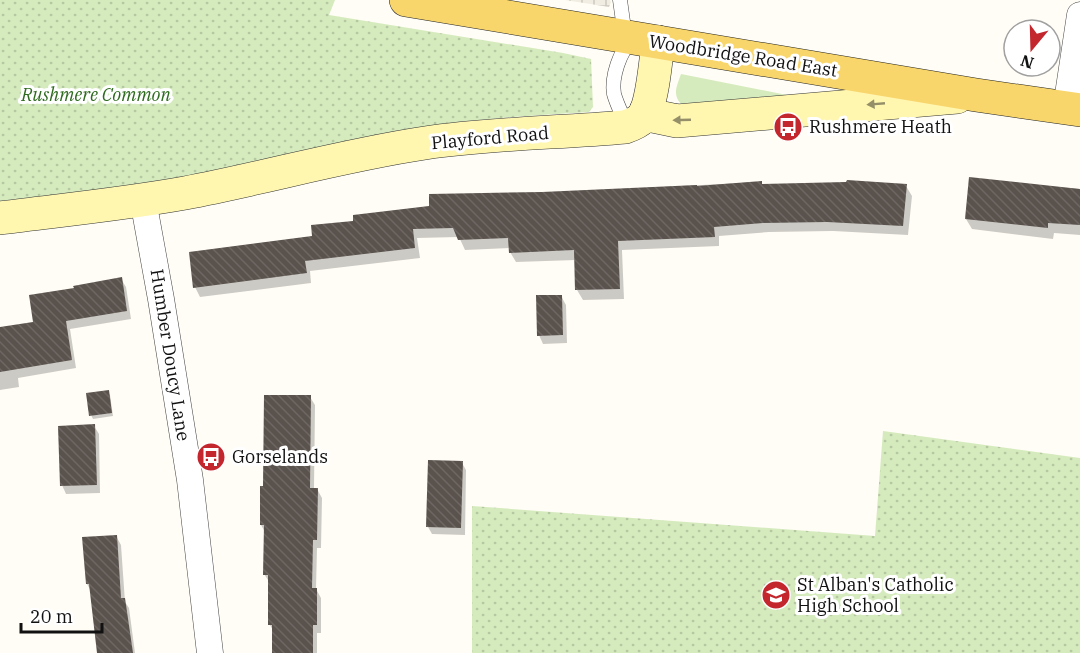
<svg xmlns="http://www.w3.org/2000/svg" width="1080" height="653" viewBox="0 0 1080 653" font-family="'IBM Plex Serif',serif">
  <defs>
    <pattern id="park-dots" width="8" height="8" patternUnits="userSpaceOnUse" patternTransform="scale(1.5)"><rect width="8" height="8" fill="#d5ebbd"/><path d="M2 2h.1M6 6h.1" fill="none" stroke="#b6c8a1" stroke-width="1.8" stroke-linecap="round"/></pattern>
    <pattern id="plaza-grid" width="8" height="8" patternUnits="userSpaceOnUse" patternTransform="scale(1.5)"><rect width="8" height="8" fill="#f1ede2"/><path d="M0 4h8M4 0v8" fill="none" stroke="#cecac1"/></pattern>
    <pattern id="building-back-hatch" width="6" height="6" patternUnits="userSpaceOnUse" patternTransform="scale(1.5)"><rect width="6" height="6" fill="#5a524d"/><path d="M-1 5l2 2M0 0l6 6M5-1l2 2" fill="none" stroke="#6d6662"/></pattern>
  </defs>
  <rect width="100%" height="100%" fill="#fffdf5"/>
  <path fill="#d5ebbd" d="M681,74L797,97L681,104C672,94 677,86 681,74Z"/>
  <g fill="url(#park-dots)">
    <path d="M0,0H335L329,15L563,53L591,59L593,107L589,112C532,116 473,118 417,128C339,141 263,163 185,178C124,190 62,194 0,201Z"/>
    <polygon points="883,431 1080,458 1080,653 472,653 472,506 875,536"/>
  </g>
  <polygon fill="url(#plaza-grid)" points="565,0 610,0 611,2 609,7"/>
  <g fill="#0003">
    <polygon points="761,182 763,185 906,186 912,196 908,235 833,231 769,232 719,236 719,246 622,250 624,299 583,300 577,290 576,260 516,262 510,252 510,248 465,250 459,237 417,238 420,258 310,271 311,283 200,297 195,287 313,237 355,222 542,193"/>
    <polygon points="1067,188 1080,189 1080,235 1054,233 1053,239 972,229 966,219"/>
    <polygon points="121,279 126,287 131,319 70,329 76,368 18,378 19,387 0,390 0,328 35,323"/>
    <polygon points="561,296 566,305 567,343 543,344 539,335"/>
    <polygon points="108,392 110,395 113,416 93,419 91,415"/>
    <polygon points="310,397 315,405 314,489 317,489 322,498 321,548 317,548 316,589 321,598 321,633 317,633 317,653 274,653 274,632 270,625 270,583 264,574 265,532 261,525 265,488"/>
    <polygon points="94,426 99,434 100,493 66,494 62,485"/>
    <polygon points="462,463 466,470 465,535 432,534 428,527"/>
    <polygon points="116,536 121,545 125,602 129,608 135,653 99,653 91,591 87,584"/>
  </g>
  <g fill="url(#building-back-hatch)">
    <polygon points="969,177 1080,189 1080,225 1048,223 1048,228 965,219"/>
    <polygon points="847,180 907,184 903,226 827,222 763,223 714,227 715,237 618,241 620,289 575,290 574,250 509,253 508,238 458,240 453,228 413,229 415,248 305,261 307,273 193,288 189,252 312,236 311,225 353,221 353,215 429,206 429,194 542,192 697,185 697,186 762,181 762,184 846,182"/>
    <polygon points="122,277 127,311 66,321 72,360 0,372 0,327 33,322 29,295 74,288 73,286"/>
    <polygon points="536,295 562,295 563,335 537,336"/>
    <polygon points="109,390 112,413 89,416 86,393"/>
    <polygon points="264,395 311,395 310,488 318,488 317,540 313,540 312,588 317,588 317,625 313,625 313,653 272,653 272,625 268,625 268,575 263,575 264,525 260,525 260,486 263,486"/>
    <polygon points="95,424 97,485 60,486 58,426"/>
    <polygon points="428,460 463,461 461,528 426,527"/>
    <polygon points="117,535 121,598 125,598 133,653 97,653 89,584 86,584 82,537"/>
  </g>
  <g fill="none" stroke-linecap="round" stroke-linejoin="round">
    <g stroke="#444" stroke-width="15">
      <g id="lane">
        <polyline points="620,0 625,36"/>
        <path d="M627,126C623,116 617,105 614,94C611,77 620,51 632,40"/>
      </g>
    </g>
    <g stroke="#444" stroke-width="27">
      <g id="street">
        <polyline points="1066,108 1080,15"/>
        <polyline points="143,200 161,299 190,480 210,653"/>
      </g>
    </g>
    <g stroke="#333" stroke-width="34">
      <g id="secondary">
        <polyline points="646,111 653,116 677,121 957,97"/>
        <path d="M0,218C62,210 124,204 185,193C265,178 344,155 425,143C491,133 559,133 625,127C631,125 637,123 642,118C652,106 656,60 658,42"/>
      </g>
    </g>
    <g stroke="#222" stroke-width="34">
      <polyline id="primary" points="406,0 976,95 1080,110"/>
    </g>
    <use href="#lane" stroke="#fff" stroke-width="14"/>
    <use href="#street" stroke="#fff" stroke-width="26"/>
    <use href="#secondary" stroke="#fff6b0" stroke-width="33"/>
    <use href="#primary" stroke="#f9d66b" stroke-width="33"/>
  </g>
  <defs><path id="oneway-solid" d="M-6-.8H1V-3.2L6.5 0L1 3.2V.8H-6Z" transform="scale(1.5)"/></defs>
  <g fill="#948f68">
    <use href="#oneway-solid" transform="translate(876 104) rotate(175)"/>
    <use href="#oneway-solid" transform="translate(682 120) rotate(178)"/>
  </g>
  <defs>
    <g id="bus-disc" transform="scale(1.5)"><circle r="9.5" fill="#c4262e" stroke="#fff"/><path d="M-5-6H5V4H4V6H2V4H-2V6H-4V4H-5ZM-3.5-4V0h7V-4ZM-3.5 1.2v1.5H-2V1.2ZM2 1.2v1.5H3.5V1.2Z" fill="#fff"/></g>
    <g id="school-disc" transform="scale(1.5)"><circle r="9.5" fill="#c4262e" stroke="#fff"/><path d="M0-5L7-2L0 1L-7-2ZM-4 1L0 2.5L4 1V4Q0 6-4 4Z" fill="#fff"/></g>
  </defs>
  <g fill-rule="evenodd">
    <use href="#bus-disc" x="788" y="127"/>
    <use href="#bus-disc" x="211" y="457"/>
    <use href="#school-disc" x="776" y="595"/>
  </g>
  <g text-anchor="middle" stroke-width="6" stroke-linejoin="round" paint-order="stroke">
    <g font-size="18" fill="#111" stroke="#fff">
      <text transform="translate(743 56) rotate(9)" y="6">Woodbridge Road East</text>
      <text transform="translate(490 138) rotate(-5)" y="6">Playford Road</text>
      <text transform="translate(170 355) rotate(81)" y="6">Humber Doucy Lane</text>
    </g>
    <g font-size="18" font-style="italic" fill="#2f6b1f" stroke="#fff">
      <text x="96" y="101">Rushmere Common</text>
    </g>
    <g font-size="18" fill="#111" stroke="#fff" text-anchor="start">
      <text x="809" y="133">Rushmere Heath</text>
      <text x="232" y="463">Gorselands</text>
      <text x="797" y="591">St Alban's Catholic<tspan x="797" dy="21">High School</tspan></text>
    </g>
  </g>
  <g transform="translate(1032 48) rotate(199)"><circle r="28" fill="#ffffff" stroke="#a0a0a0" stroke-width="1.5"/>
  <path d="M0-4.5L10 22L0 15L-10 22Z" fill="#c4262e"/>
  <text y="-9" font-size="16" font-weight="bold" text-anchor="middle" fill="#111111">N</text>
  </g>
  <path d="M21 623v9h81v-9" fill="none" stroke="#111111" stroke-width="3"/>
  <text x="30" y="623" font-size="18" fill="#111111" stroke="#ffffff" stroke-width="4.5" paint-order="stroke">20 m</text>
</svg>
